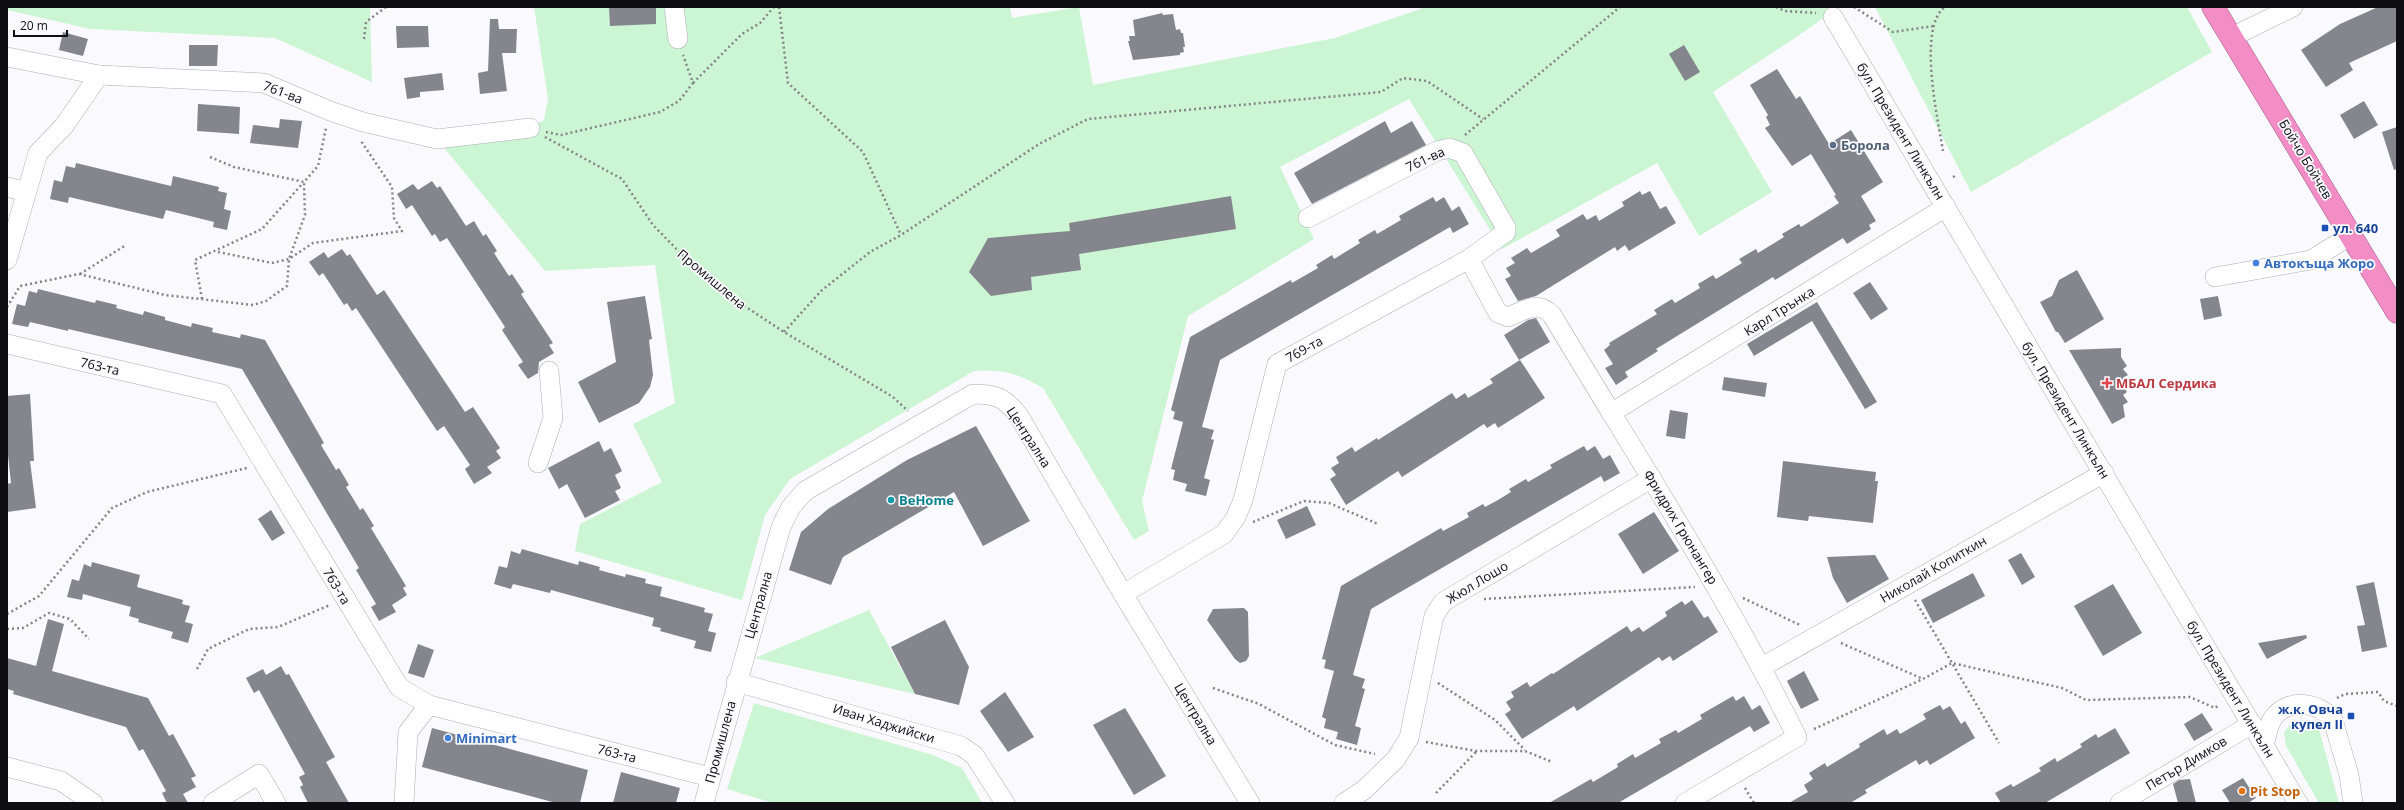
<svg xmlns="http://www.w3.org/2000/svg" width="2404" height="810" viewBox="0 0 2404 810" font-family="'Open Sans',sans-serif">
  <rect width="100%" height="100%" fill="#fafafe"/>
  <g fill="#ccf5d3">
    <polygon points="7,7 370,7 372,82 275,38 90,29 7,10"/>
    <path d="M534,7H1010L1012,18L1079,7L1093,85L1335,38L1426,7H1839C1798,37 1755,64 1713,92L1772,192L1699,236L1657,163L1502,249L1409,99L1280,167L1314,239L1188,316L1142,501L1149,531L1134,540L1043,388C1014,372 1006,370 974,371L790,479L765,515L742,600L575,551L580,524L662,482L633,424L675,403L655,265L545,271L437,139L530,128L544,120L548,99Z"/>
    <polygon points="1875,7 2187,7 2212,52 1971,192"/>
    <polygon points="869,610 915,694 755,658"/>
    <polygon points="754,703 933,755 962,768 982,803 773,803 727,789"/>
    <polygon points="2303,720 2312,722 2319,729 2339,803 2319,803 2286,746 2284,732 2290,725"/>
  </g>
  <g fill="#84858d">
    <polygon points="609,7 656,7 656,24 610,26"/>
    <polygon points="2378,7 2397,7 2397,41 2349,63 2353,70 2326,87 2301,50 2340,24"/>
    <polygon points="1162,13 1163,15 1173,14 1176,30 1180,29 1181,33 1183,33 1185,47 1183,47 1184,52 1180,53 1180,55 1133,60 1128,41 1130,41 1129,36 1135,36 1133,20"/>
    <polygon points="490,19 498,19 499,29 517,29 516,53 502,53 507,91 480,94 478,73 488,71"/>
    <polygon points="396,26 428,26 429,47 397,48"/>
    <polygon points="63,32 88,39 83,56 59,50"/>
    <polygon points="189,45 218,45 217,66 189,66"/>
    <polygon points="1684,45 1700,72 1685,81 1669,54"/>
    <polygon points="1777,69 1796,99 1800,96 1829,144 1851,130 1883,182 1861,196 1876,221 1869,225 1871,229 1847,244 1843,238 1775,280 1773,277 1656,349 1658,351 1625,372 1628,377 1616,385 1605,368 1613,364 1604,350 1610,345 1609,343 1657,314 1654,310 1672,299 1675,303 1700,288 1698,284 1713,275 1716,279 1742,263 1739,259 1756,249 1758,253 1784,237 1782,234 1799,224 1801,227 1839,203 1834,196 1836,195 1811,154 1792,166 1765,128 1770,125 1766,117 1768,115 1750,85"/>
    <polygon points="442,73 444,90 420,92 420,97 407,99 404,78"/>
    <polygon points="2364,101 2378,125 2354,139 2340,115"/>
    <polygon points="198,104 240,107 239,134 197,131"/>
    <polygon points="280,119 302,121 298,148 250,143 253,125 279,128"/>
    <polygon points="1385,121 1391,133 1412,121 1426,145 1312,204 1294,173"/>
    <polygon points="2397,127 2397,169 2394,170 2382,132"/>
    <polygon points="76,163 171,186 173,176 219,187 218,191 227,193 224,209 231,211 227,230 213,227 214,222 166,210 163,219 69,197 68,203 50,199 54,180 62,182 66,166 75,168"/>
    <polygon points="432,181 437,188 440,186 466,226 474,221 483,236 486,234 497,251 494,253 509,276 512,274 524,292 521,294 553,343 549,345 554,353 539,362 538,373 528,379 518,365 523,362 502,330 505,327 447,238 440,242 435,234 432,236 412,205 406,209 397,194 413,184 418,190"/>
    <polygon points="1640,191 1642,195 1650,191 1660,209 1666,206 1676,223 1629,251 1625,245 1617,251 1615,247 1536,296 1518,301 1505,279 1511,276 1506,268 1515,263 1511,258 1527,248 1531,253 1560,236 1556,230 1583,214 1587,220 1596,215 1599,221 1624,206 1622,202"/>
    <polygon points="1231,196 1236,229 1079,254 1081,270 1031,277 1032,290 991,296 969,272 988,238 1070,231 1069,223"/>
    <polygon points="1433,197 1436,202 1444,197 1452,211 1459,206 1469,224 1453,233 1450,227 1220,360 1202,427 1214,430 1211,439 1214,440 1204,478 1210,480 1206,496 1185,491 1187,484 1173,480 1175,470 1171,469 1183,422 1173,419 1175,412 1171,410 1190,337 1291,280 1292,283 1318,268 1316,265 1332,255 1334,259 1360,243 1358,240 1375,230 1377,234 1401,220 1399,216"/>
    <polygon points="342,249 347,256 350,254 377,295 384,290 465,412 473,407 500,448 496,451 501,458 487,467 492,473 474,484 465,469 470,465 444,426 437,431 356,308 352,311 347,303 344,305 323,273 319,276 309,262 324,252 328,258"/>
    <polygon points="2077,270 2104,319 2065,343 2058,332 2056,332 2040,302 2052,296 2059,280"/>
    <polygon points="1870,282 1888,309 1871,320 1853,293"/>
    <polygon points="38,289 95,303 96,300 117,305 116,308 143,315 144,311 165,317 165,320 191,327 192,323 213,328 212,332 240,338 241,334 265,340 324,443 321,445 336,470 339,468 349,485 346,487 360,510 363,508 374,526 371,528 406,586 403,588 407,595 392,605 396,612 379,621 371,607 376,604 356,570 359,568 242,369 68,329 68,331 30,322 28,327 12,324 17,304 25,306 29,291 37,293"/>
    <polygon points="645,296 652,339 649,340 653,375 650,387 639,403 599,423 578,382 616,362 607,302"/>
    <polygon points="2218,296 2222,316 2204,320 2200,299"/>
    <polygon points="1817,302 1877,402 1865,409 1812,321 1754,356 1747,344"/>
    <polygon points="1536,318 1550,342 1519,360 1504,335 1528,320"/>
    <polygon points="2121,348 2121,357 2127,366 2123,369 2128,375 2124,377 2128,383 2123,386 2127,392 2123,395 2128,402 2123,405 2125,417 2112,424 2069,350"/>
    <polygon points="1520,360 1545,398 1498,428 1495,423 1487,428 1484,424 1402,477 1398,471 1346,505 1330,479 1336,475 1331,468 1339,463 1336,457 1352,447 1355,452 1377,438 1378,440 1452,393 1456,399 1465,393 1468,398 1493,383 1490,379"/>
    <polygon points="1724,377 1767,383 1765,397 1722,390"/>
    <polygon points="30,394 34,461 30,461 36,508 7,512 7,484 11,483 7,446 7,396"/>
    <polygon points="1670,410 1688,413 1685,439 1666,436"/>
    <polygon points="976,426 1030,521 983,546 954,492 843,557 831,585 789,570 801,532 828,509 907,460"/>
    <polygon points="599,441 604,452 611,448 622,471 615,475 621,488 615,491 620,500 585,518 567,484 559,489 548,468"/>
    <polygon points="1584,446 1587,451 1595,446 1603,459 1610,455 1620,473 1604,482 1601,476 1371,609 1353,675 1365,679 1362,688 1365,689 1355,726 1361,728 1357,745 1336,739 1338,732 1324,728 1326,719 1322,717 1334,671 1324,668 1326,660 1322,659 1341,586 1441,528 1443,531 1469,517 1467,513 1483,504 1485,507 1498,500 1511,492 1509,489 1526,479 1528,482 1552,468 1550,465"/>
    <polygon points="1783,461 1876,472 1875,481 1878,481 1873,523 1809,516 1808,521 1777,517"/>
    <polygon points="1307,506 1316,525 1286,539 1277,520"/>
    <polygon points="271,510 285,533 272,541 258,519"/>
    <polygon points="1654,512 1679,551 1643,574 1618,534"/>
    <polygon points="522,549 578,565 579,561 600,567 599,570 625,577 626,574 646,579 645,583 662,587 660,596 705,608 704,612 713,614 708,631 716,633 711,652 694,648 696,641 660,631 661,628 652,626 654,618 551,590 550,593 513,584 511,589 494,584 499,566 507,568 511,551 520,554"/>
    <polygon points="2021,553 2035,577 2022,585 2008,560"/>
    <polygon points="1875,555 1889,579 1847,603 1833,578 1827,557"/>
    <polygon points="92,562 140,575 137,587 183,600 182,604 190,606 185,622 193,624 188,643 171,638 173,632 138,622 139,619 129,616 131,607 83,594 82,600 67,597 72,579 79,581 84,564 91,567"/>
    <polygon points="1973,573 1985,596 1933,623 1921,600"/>
    <polygon points="2374,582 2387,647 2362,652 2357,626 2365,625 2356,586"/>
    <polygon points="2113,584 2142,633 2103,656 2074,606"/>
    <polygon points="1692,600 1704,618 1708,616 1718,632 1673,661 1670,656 1662,661 1659,657 1577,711 1574,706 1522,739 1505,714 1511,710 1506,702 1514,697 1511,692 1527,682 1530,687 1552,673 1553,674 1627,626 1631,632 1639,627 1643,632 1667,616 1665,612 1682,601 1685,605"/>
    <polygon points="1244,608 1248,612 1249,656 1246,661 1240,663 1235,659 1207,620 1213,609"/>
    <polygon points="48,619 64,624 52,671 148,698 169,736 173,734 196,776 191,778 196,787 183,794 188,803 167,803 162,793 166,791 143,749 139,751 126,727 13,694 14,691 7,689 7,658 36,666"/>
    <polygon points="945,620 969,667 959,705 915,694 891,647"/>
    <polygon points="2306,635 2307,638 2267,659 2258,643"/>
    <polygon points="418,644 434,650 424,678 408,673"/>
    <polygon points="281,666 286,675 289,674 335,757 326,762 349,803 308,803 300,787 303,785 299,777 305,774 259,690 254,693 246,678 263,669 266,675"/>
    <polygon points="1804,671 1819,700 1801,709 1787,681"/>
    <polygon points="1005,692 1034,737 1008,752 980,711"/>
    <polygon points="1733,696 1736,701 1744,696 1752,710 1760,705 1770,723 1754,732 1750,726 1618,803 1549,803 1591,779 1593,782 1618,767 1617,764 1633,754 1635,758 1661,743 1659,739 1676,730 1678,733 1702,719 1700,715"/>
    <polygon points="1940,705 1943,710 1950,706 1961,724 1965,721 1975,738 1930,765 1927,760 1919,765 1916,760 1865,790 1867,793 1850,803 1789,803 1808,792 1804,785 1813,779 1809,773 1825,763 1827,767 1860,747 1859,744 1884,729 1887,735 1897,729 1900,734 1926,719 1923,714"/>
    <polygon points="1125,708 1166,776 1134,795 1093,725"/>
    <polygon points="2202,713 2213,730 2194,741 2184,724"/>
    <polygon points="432,728 588,770 580,803 556,803 422,767"/>
    <polygon points="2115,728 2130,753 2045,803 2001,803 1995,793 2011,784 2013,787 2041,771 2039,768 2055,758 2057,762 2082,747 2080,744 2096,734 2098,738"/>
    <polygon points="621,772 680,788 676,803 613,803"/>
    <polygon points="2243,778 2256,798 2248,803 2230,803 2222,790"/>
    <polygon points="2190,779 2196,803 2178,803 2173,784 2179,780"/>
  </g>
  <g fill="none" stroke-linecap="round" stroke-linejoin="round">
    <g stroke="#adaeb6" stroke-width="20">
      <g id="minor">
        <polyline points="674,7 678,39"/>
        <polyline points="1833,17 2298,803"/>
        <polyline points="2232,37 2293,7"/>
        <polyline points="7,57 99,75 264,83 330,111 363,122 437,139 530,128"/>
        <polyline points="7,187 26,192"/>
        <path d="M1469,259L1498,313L1508,317C1525,310 1538,300 1552,315C1635,454 1724,590 1797,737L1685,803"/>
        <polyline points="7,260 38,153 64,126 99,75"/>
        <polyline points="2215,277 2311,260 2351,235"/>
        <polyline points="7,344 222,394 399,687 429,705 710,777"/>
        <polyline points="1611,413 1946,207"/>
        <polyline points="538,463 553,418 549,371"/>
        <polyline points="1123,594 1224,534 1236,517 1243,500 1277,364 1469,259 1506,232 1506,228 1463,153 1449,148 1437,151 1308,218"/>
        <polyline points="1762,667 2104,473"/>
        <polyline points="736,682 961,746 974,755 1005,803"/>
        <path d="M2264,745C2267,736 2268,725 2273,718C2289,697 2319,702 2333,720L2349,775L2353,803"/>
        <polyline points="7,767 61,781 93,803"/>
        <polyline points="213,803 259,774 276,803"/>
        <polyline points="404,803 408,732 429,705"/>
        <path d="M704,803L781,527L791,507L805,491L973,394C996,394 1004,397 1019,416L1123,594L1250,803"/>
        <polyline points="1344,803 1364,790 1396,759 1409,738 1434,616 1443,602 1652,478"/>
        <polyline points="2120,803 2252,724"/>
      </g>
    </g>
    <g stroke="#a36187" stroke-width="23">
      <polyline id="highway" points="2213,7 2397,312"/>
    </g>
    <g stroke="#848488" stroke-width="2.5" stroke-dasharray="2 3" stroke-linecap="butt">
      <polyline points="779,7 788,83 863,152 901,235"/>
      <polyline points="1776,7 1785,11 1816,13"/>
      <polyline points="1854,7 1893,32 1934,26"/>
      <polyline points="364,39 366,22 386,7"/>
      <polyline points="693,83 742,34 760,23 774,7"/>
      <polyline points="546,132 561,135 660,112 679,101 693,83 683,55"/>
      <polyline points="1465,135 1620,7"/>
      <polyline points="545,137 622,179 653,225 694,267 737,301 784,332 893,397 908,411"/>
      <path d="M1943,151C1938,120 1917,27 1945,7"/>
      <polyline points="210,157 234,167 304,182 318,166 326,128"/>
      <polyline points="1953,177 1957,175"/>
      <polyline points="218,252 272,263 289,259 313,243 402,231 394,218 392,187 361,141"/>
      <polyline points="80,274 126,245"/>
      <polyline points="202,299 195,260 262,229 303,183"/>
      <polyline points="7,307 20,286 79,274 165,295 253,305 266,301 287,286 289,259 305,215 304,182"/>
      <polyline points="784,332 821,291 870,252 901,235 1039,144 1088,119 1381,92 1403,78 1427,81 1483,119"/>
      <polyline points="1253,522 1304,501 1329,503 1378,524"/>
      <polyline points="1743,598 1800,625"/>
      <polyline points="1484,599 1695,587"/>
      <polyline points="1915,600 1999,743"/>
      <polyline points="7,614 39,596 112,508 147,492 247,468"/>
      <polyline points="7,629 23,628 49,613 70,619 89,639"/>
      <polyline points="1841,643 1923,679"/>
      <polyline points="197,669 208,649 249,629 278,627 330,605"/>
      <polyline points="1438,683 1495,720 1525,750"/>
      <polyline points="1213,688 1259,704 1335,745 1375,754"/>
      <polyline points="2337,698 2345,694 2378,692 2384,701 2397,706"/>
      <polyline points="1814,729 1923,679 1952,663 2062,688 2086,700 2190,697 2215,708 2219,705"/>
      <polyline points="1426,742 1476,751 1525,751 1552,762"/>
      <polyline points="1745,788 1754,803"/>
      <polyline points="1436,793 1476,752"/>
    </g>
    <use href="#minor" stroke="#fff" stroke-width="19"/>
    <use href="#highway" stroke="#f28dc6" stroke-width="22"/>
  </g>
  <circle fill="#5c6f8a" stroke="#fafafe" stroke-width="1.5" cx="1833" cy="145" r="4"/>
  <g fill="#1a4fb4" stroke="#fafafe" stroke-width="1.5">
    <rect x="2321" y="224" width="8" height="8" rx="2"/>
    <rect x="2347" y="712" width="8" height="8" rx="2"/>
  </g>
  <g fill="#3f7fe0" stroke="#fafafe" stroke-width="1.5">
    <circle cx="2256" cy="263" r="4"/>
    <circle cx="448" cy="738" r="4"/>
  </g>
  <path fill="#e0444e" stroke="#fafafe" stroke-width="1.5" d="M2105 377h4v4h4v4h-4v4h-4v-4h-4v-4h4z"/>
  <circle fill="#0f9aa8" stroke="#fafafe" stroke-width="1.5" cx="891" cy="500" r="4"/>
  <circle fill="#e8710a" stroke="#fafafe" stroke-width="1.5" cx="2242" cy="791" r="4"/>
  <g text-anchor="middle" stroke-width="3.5" stroke-linejoin="round" paint-order="stroke">
    <g font-size="13" fill="#0f0f13" stroke="#fafafe">
      <text transform="translate(283 92) rotate(21)" y="5">761-ва</text>
      <text transform="translate(1901 131) rotate(59)" y="5">бул. Президент Линкълн</text>
      <text transform="translate(1425 159) rotate(-25)" y="5">761-ва</text>
      <text transform="translate(2306 159) rotate(59)" y="5">Бойчо Бойчев</text>
      <text transform="translate(712 279) rotate(40)" y="5">Промишлена</text>
      <text transform="translate(1779 311) rotate(-32)" y="5">Карл Трънка</text>
      <text transform="translate(1304 349) rotate(-29)" y="5">769-та</text>
      <text transform="translate(100 366) rotate(13)" y="5">763-та</text>
      <text transform="translate(2066 410) rotate(59)" y="5">бул. Президент Линкълн</text>
      <text transform="translate(1029 437) rotate(57)" y="5">Централна</text>
      <text transform="translate(1681 527) rotate(59)" y="5">Фридрих Грюнангер</text>
      <text transform="translate(1933 569) rotate(-30)" y="5">Николай Копиткин</text>
      <text transform="translate(1477 582) rotate(-31)" y="5">Жюл Лошо</text>
      <text transform="translate(337 586) rotate(59)" y="5">763-та</text>
      <text transform="translate(758 605) rotate(-74)" y="5">Централна</text>
      <text transform="translate(2231 689) rotate(59)" y="5">бул. Президент Линкълн</text>
      <text transform="translate(1196 714) rotate(59)" y="5">Централна</text>
      <text transform="translate(884 723) rotate(17)" y="5">Иван Хаджийски</text>
      <text transform="translate(720 742) rotate(-75)" y="5">Промишлена</text>
      <text transform="translate(617 753) rotate(14)" y="5">763-та</text>
      <text transform="translate(2186 763) rotate(-31)" y="5">Петър Димков</text>
    </g>
    <g font-size="13" font-weight="bold" fill="#4e5e75" stroke="#fafafe" text-anchor="start">
      <text x="1841" y="150">Борола</text>
    </g>
    <g font-size="13" font-weight="bold" fill="#164399" stroke="#fafafe" text-anchor="start">
      <text x="2333" y="233">ул. 640</text>
      <text x="2343" y="714" text-anchor="end">ж.к. Овча<tspan x="2343" dy="15">купел II</tspan></text>
    </g>
    <g font-size="13" font-weight="bold" fill="#366cbe" stroke="#fafafe" text-anchor="start">
      <text x="2264" y="268">Автокъща Жоро</text>
      <text x="456" y="743">Minimart</text>
    </g>
    <g font-size="13" font-weight="bold" fill="#be3a42" stroke="#fafafe" text-anchor="start">
      <text x="2116" y="388">МБАЛ Сердика</text>
    </g>
    <g font-size="13" font-weight="bold" fill="#0d838f" stroke="#fafafe" text-anchor="start">
      <text x="899" y="505">BeHome</text>
    </g>
    <g font-size="13" font-weight="bold" fill="#c56008" stroke="#fafafe" text-anchor="start">
      <text x="2250" y="796">Pit Stop</text>
    </g>
  </g>
  <rect width="2404" height="810" fill="none" stroke="#0f0f13" stroke-width="16"/>
  <path d="M14 30v6h53v-6" fill="none" stroke="#0f0f13" stroke-width="2"/>
  <text x="20" y="30" font-size="12" fill="#0f0f13" stroke="#fafafe" stroke-width="3" paint-order="stroke">20 m</text>
</svg>
